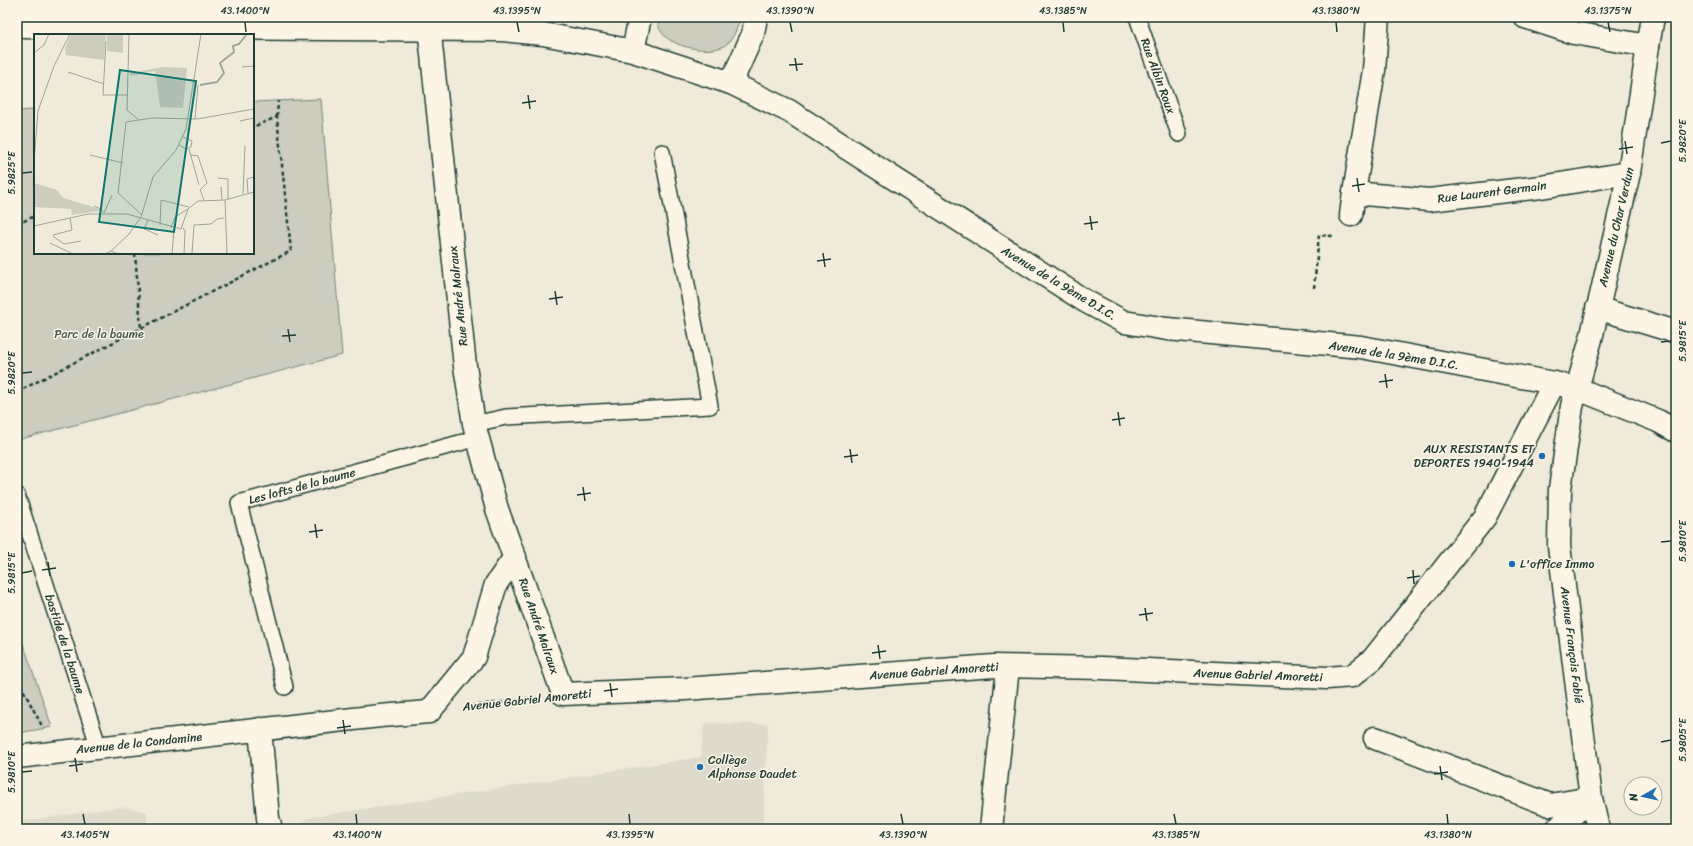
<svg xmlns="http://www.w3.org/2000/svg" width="1693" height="846" viewBox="0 0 1693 846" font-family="Sriracha,sans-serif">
  <rect width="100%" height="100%" fill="#efeada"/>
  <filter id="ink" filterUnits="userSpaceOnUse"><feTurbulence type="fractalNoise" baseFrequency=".025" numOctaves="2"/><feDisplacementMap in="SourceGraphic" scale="8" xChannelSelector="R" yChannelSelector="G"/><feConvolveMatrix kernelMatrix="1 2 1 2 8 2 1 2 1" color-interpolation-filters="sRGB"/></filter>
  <g filter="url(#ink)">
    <g fill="#dedbcc">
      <polygon points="704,723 768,724 763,829 296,829 307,818 701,757"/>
      <polygon points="122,807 147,812 147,829 17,829 17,822"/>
    </g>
    <g fill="#cccdbf" stroke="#76857a">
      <path d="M659,17H741C737,27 734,40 724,46C705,56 651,44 659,17Z"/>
      <polygon points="321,99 342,355 17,440 17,111 35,110 35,253 253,253 253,102"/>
      <polygon points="17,626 52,727 19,733 17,727"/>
    </g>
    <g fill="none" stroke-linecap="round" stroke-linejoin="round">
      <g stroke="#1f3d34" stroke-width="18">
        <g id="service">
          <polyline points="1137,17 1179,134"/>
          <polyline points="474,424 506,417 710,406 662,152"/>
          <polyline points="17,495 99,748"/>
          <polyline points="285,687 239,503 478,438"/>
        </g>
      </g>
      <g stroke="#1f3d34" stroke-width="25">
        <g id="minor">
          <polyline points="428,17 465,366 474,424 497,509 563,694 685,689 994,666 1102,668 1327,678 1352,676 1373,659 1485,517 1554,383"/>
          <polyline points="1378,17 1374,70 1354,193 1429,200 1541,187 1629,173"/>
          <polyline points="1525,17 1574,33 1648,46"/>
          <polyline points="633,51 640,17"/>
          <polyline points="731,83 753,34 756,17"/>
          <polyline points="1351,215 1354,193"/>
          <polyline points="1597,308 1676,332"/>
          <polyline points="1578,389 1658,421 1676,431"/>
          <polyline points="260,729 268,818 271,829"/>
          <polyline points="1375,738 1550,805 1591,798 1557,829"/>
          <polyline points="17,757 380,716 429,712 474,657 496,584 515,557"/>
          <polyline points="991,829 1008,667"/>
          <polyline points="1598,829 1591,798 1559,546 1560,489 1572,406 1591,339 1629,173 1648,46 1653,17"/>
        </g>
      </g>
      <g stroke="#1f3d34" stroke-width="25">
        <polyline id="secondary" points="17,27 502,30 543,34 633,51 731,83 789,111 1085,301 1124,322 1167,329 1361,347 1554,383 1578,389"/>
      </g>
      <g stroke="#1f3d34" stroke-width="2.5" stroke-dasharray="4 3" stroke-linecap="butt">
        <polyline points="277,117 278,101"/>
        <polyline points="17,224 35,216"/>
        <polyline points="135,253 141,328"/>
        <polyline points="1314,288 1319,235 1333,236"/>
        <polyline points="17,392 291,251 277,117 253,127"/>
        <polyline points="17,678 42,726"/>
        <polyline points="471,706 535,698"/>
      </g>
      <use href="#service" stroke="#fcf5e5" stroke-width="15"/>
      <use href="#minor" stroke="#fcf5e5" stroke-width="22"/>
      <use href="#secondary" stroke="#fcf5e5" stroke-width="22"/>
    </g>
  </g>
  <path fill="none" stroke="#1f3d34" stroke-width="1.5" d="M245,22L246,32M517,22L519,32M790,22L792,32M1063,22L1064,32M1336,22L1337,32M1608,22L1610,32M795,58L797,71M789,65L803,64M528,95L530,109M522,103L536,101M1625,141L1627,154M1661,143L1671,141M1619,149L1633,147M22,173L32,172M1357,178L1359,192M1352,186L1365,184M1090,216L1092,230M1084,224L1098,222M823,253L825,267M817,261L831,259M555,291L557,305M549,299L563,297M288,329L290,342M282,336L296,335M1661,342L1671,341M22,373L32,372M1385,374L1387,388M1379,382L1393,380M1118,412L1120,426M1112,420L1125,418M850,449L852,463M844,457L858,455M583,487L585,501M577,495L591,493M315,524L317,538M309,532L323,530M1661,542L1671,541M48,562L50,576M42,570L56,568M1413,570L1414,584M22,573L32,571M1407,578L1420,576M1145,608L1147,621M1139,615L1153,613M878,645L880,659M872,653L886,651M610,683L612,697M604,691L618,689M343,720L345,734M337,728L351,726M1661,742L1671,740M75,758L77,772M69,766L83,764M1440,766L1442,780M22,772L32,771M1434,774L1448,772M83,814L85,824M356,814L357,824M629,814L630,824M901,814L903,824M1174,814L1176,824M1447,814L1448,824"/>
  <g fill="#1f6fb2" stroke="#fcf5e5" stroke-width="1.5">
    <circle cx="1542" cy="456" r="4"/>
    <circle cx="1512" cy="564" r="4"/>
    <circle cx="700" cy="767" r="4"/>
  </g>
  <g text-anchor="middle" stroke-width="3" stroke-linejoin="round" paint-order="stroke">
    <g font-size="12" fill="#1f3d34" stroke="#fcf5e5">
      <text transform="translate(1158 76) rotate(70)" y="4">Rue Albin Roux</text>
      <text transform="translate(1492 192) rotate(-7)" y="4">Rue Laurent Germain</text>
      <text transform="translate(1616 227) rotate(-77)" y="4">Avenue du Char Verdun</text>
      <text transform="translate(1059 283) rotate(31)" y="4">Avenue de la 9ème D.I.C.</text>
      <text transform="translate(458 296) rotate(-96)" y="4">Rue André Malraux</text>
      <text transform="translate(1394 355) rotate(9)" y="4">Avenue de la 9ème D.I.C.</text>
      <text transform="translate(302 486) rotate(-15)" y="4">Les lofts de la baume</text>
      <text transform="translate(539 626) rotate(71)" y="4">Rue André Malraux</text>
      <text transform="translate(65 644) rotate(72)" y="4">bastide de la baume</text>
      <text transform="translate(1572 645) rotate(83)" y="4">Avenue François Fabié</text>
      <text transform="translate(934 671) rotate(-4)" y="4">Avenue Gabriel Amoretti</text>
      <text transform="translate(1258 675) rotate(2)" y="4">Avenue Gabriel Amoretti</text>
      <text transform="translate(527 700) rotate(-6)" y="4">Avenue Gabriel Amoretti</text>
      <text transform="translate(139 743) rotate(-6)" y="4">Avenue de la Condamine</text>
    </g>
    <g font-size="12" fill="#425a50" stroke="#fcf5e5">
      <text x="99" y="338">Parc de la baume</text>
    </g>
    <g font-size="12" fill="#1f3d34" stroke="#fcf5e5" text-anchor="start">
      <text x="1534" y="453" text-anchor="end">AUX RESISTANTS ET<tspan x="1534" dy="14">DEPORTES 1940-1944</tspan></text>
      <text x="1520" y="568">L'office Immo</text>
      <text x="708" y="764">Collège<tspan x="708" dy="14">Alphonse Daudet</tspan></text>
    </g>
  </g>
  <g transform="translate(34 34)">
    <rect width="220" height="220" fill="#efeada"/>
    <path d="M37,0H72L70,26L32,21L31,14ZM73,0H89V19L73,17ZM129,33L153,34L149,74L126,73L121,37L96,42V39ZM0,149L23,156L29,164L66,175V177L38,181L37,175L0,173Z" fill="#cccdbf"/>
    <path fill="none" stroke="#9fa89a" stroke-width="2" d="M166,51L183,48L190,39L186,29L200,18L199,12L205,10L213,0"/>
    <path fill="none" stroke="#9ca598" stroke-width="1" d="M95,0L93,76L105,86M72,7L69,61H93M0,19L10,11L15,0M208,33L220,32M34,38L70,50M161,85L164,51M206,87L220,84M145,111L152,115L157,113L158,107L149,103M155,115L165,151M56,121L89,129M157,121L164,122L173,149M0,128L4,77L20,32L36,0M184,144L194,145V165M187,153L188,166M214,159L213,145L220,143M209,160L211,112M170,166L166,156L173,149M191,166L193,220M60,172L67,175L70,179L78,161M108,181L84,159L92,88L118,84L163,85L220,75M107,183L119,143L142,116L152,95L167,0M36,184L38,196L19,201L20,203L30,210L47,207M114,186L110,195L124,201M126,191L127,166L155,173M0,192L54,180H93L147,195L154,175L164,167L191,166L220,158M137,194L141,183L154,175M149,194L151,197L150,220M16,209L39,220M77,217L95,200L107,183M71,220L77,217L84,220M138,220L140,195M158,220L160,191L177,190L183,185L190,184"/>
    <path fill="#0f766e" fill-opacity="0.15" stroke="#0f766e" stroke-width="2" d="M86,36L162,47L140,198L65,188Z"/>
    <rect width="220" height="220" fill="none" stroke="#1f3d34" stroke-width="2"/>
  </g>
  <rect width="1693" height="846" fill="none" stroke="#fcf5e5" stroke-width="44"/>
  <g transform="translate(1643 796) rotate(262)"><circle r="19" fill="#fcf5e5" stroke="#a4ab9e"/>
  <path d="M0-3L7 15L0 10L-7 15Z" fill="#1f6fb2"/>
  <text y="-6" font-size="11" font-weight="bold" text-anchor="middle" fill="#1f3d34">N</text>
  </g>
  <rect x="22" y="22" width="1649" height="802" fill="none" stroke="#1f3d34" stroke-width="1.5"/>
  <g font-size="10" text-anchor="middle" fill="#1f3d34">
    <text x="245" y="14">43.1400°N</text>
    <text x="517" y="14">43.1395°N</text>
    <text x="790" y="14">43.1390°N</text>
    <text x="1063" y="14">43.1385°N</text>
    <text x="1336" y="14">43.1380°N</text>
    <text x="1608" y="14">43.1375°N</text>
    <text transform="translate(1682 141) rotate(-90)" y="4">5.9820°E</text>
    <text transform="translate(11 173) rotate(-90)" y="4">5.9825°E</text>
    <text transform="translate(1682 341) rotate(-90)" y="4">5.9815°E</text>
    <text transform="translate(11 373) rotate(-90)" y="4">5.9820°E</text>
    <text transform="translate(1682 541) rotate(-90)" y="4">5.9810°E</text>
    <text transform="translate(11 573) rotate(-90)" y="4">5.9815°E</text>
    <text transform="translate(1682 740) rotate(-90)" y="4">5.9805°E</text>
    <text transform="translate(11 772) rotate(-90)" y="4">5.9810°E</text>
    <text x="85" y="838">43.1405°N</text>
    <text x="357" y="838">43.1400°N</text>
    <text x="630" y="838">43.1395°N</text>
    <text x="903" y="838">43.1390°N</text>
    <text x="1176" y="838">43.1385°N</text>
    <text x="1448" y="838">43.1380°N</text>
  </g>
</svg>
